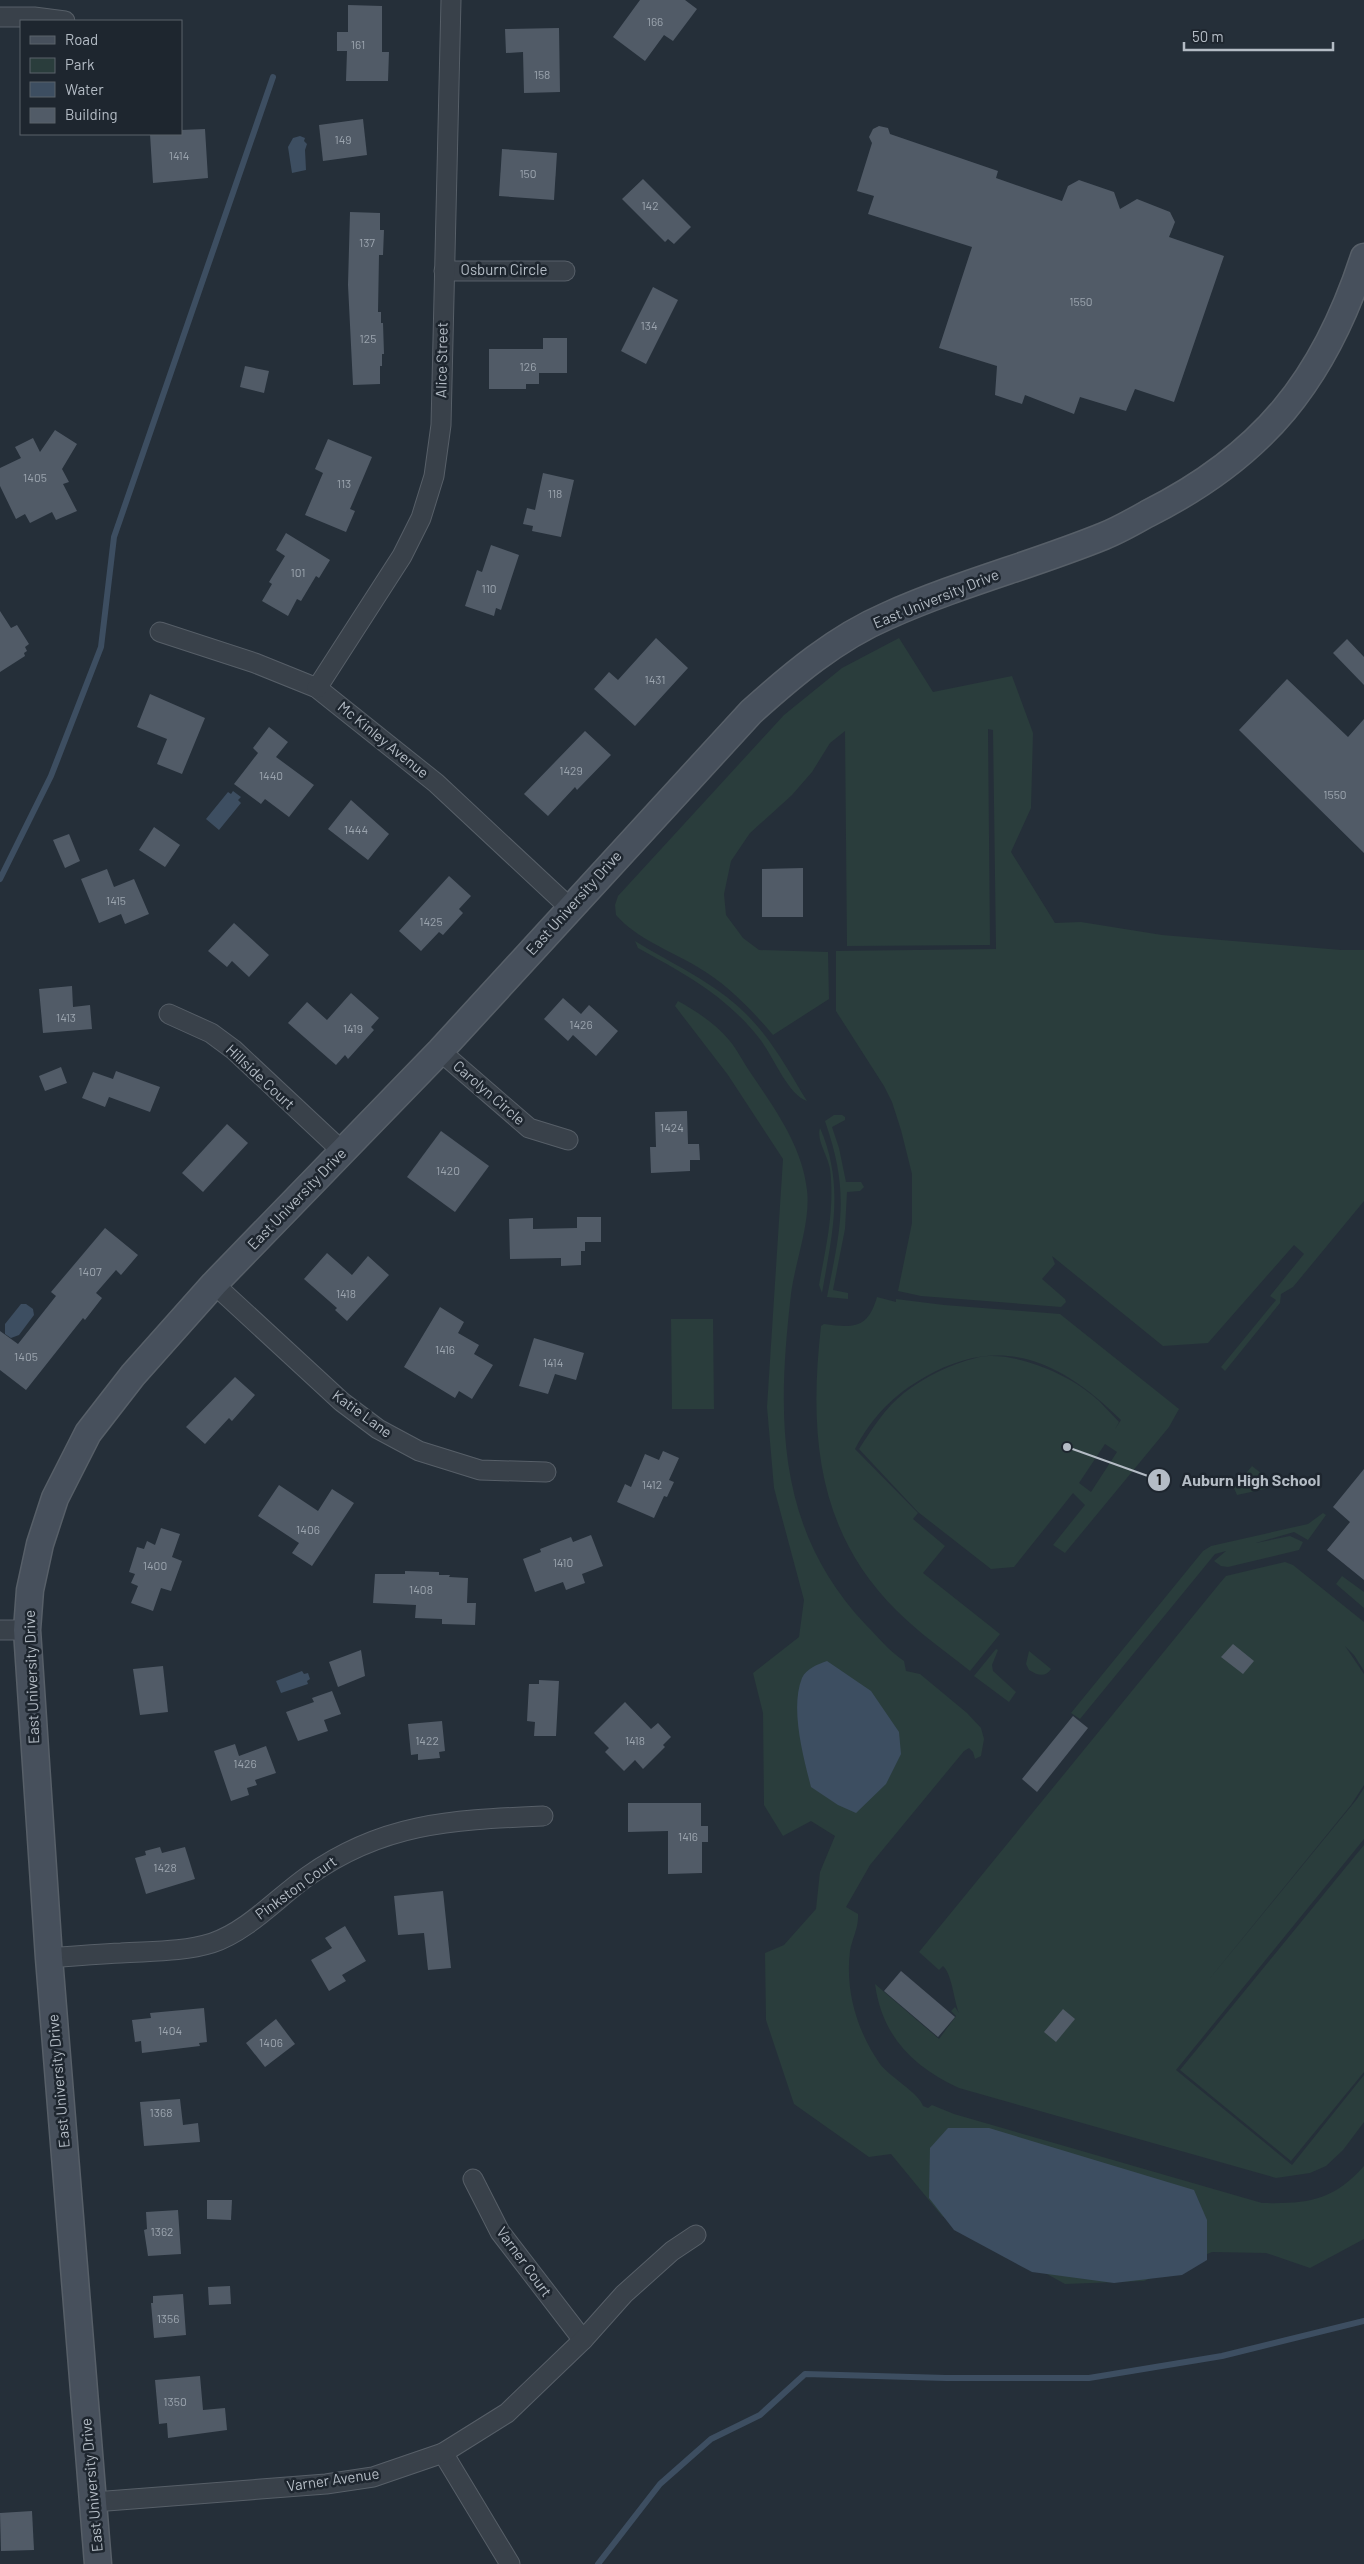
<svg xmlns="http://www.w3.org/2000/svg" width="1364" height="2564" viewBox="0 0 1364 2564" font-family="Barlow,sans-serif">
  <rect width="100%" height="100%" fill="#252f39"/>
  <g fill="#2a3d3c" fill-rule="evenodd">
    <path d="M899,638L933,692L1012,676L1033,733L1031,808L1011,852L1055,923L1081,922L1162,935L1341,950H1364V1201L1293,1287L1281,1294L1280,1303L1225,1371L1221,1367L1276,1300L1270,1296L1304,1254L1294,1245L1208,1343L1163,1346L1052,1256L1055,1264L1042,1279L1065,1299L1066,1302L1061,1307L921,1296L898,1291L912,1223V1174L901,1130L892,1102L884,1086L836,1011V951L996,949L993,730L988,729L990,945L847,946L845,731L830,743L812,772L792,795L750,833L731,861L724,894L726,915L743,938L759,950L828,952L829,999L773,1035C750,1008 727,984 696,966C669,950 637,939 616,915L615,905L618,896L784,715L842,668Z"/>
    <path d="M635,941C672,964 714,982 745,1013C771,1038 788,1070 807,1101C787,1094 773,1055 759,1038C725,995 685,974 638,948Z"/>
    <path d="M678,1001C696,1011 716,1024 729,1040C737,1049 743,1062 750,1072C774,1108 802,1145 807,1190C811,1222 795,1262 791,1294C777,1416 775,1529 866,1625C878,1637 889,1651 904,1661L906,1671L920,1674L967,1713L981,1728L984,1739L981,1756L975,1759L973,1752L969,1748L964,1751L870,1865L846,1907L858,1914C859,1927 852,1939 850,1951C845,1991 857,2031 880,2064C891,2078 919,2093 923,2106L928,2108L932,2105L954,2114L1262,2203C1307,2204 1333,2201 1364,2166V2239L1310,2268L1266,2253L1212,2252L1144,2281L1065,2284L942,2216L891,2154L869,2157L794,2104L766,2020L765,1953L784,1945L816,1909L820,1872L835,1836L811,1821L783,1836L764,1805L763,1713L753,1673L799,1637L804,1600L774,1488L767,1407L783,1159L728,1075L675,1006Z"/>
    <path d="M834,1115H842L845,1117V1120L832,1127L839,1148L846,1182H861L864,1187L860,1191L847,1192L845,1229L833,1290L848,1293V1299L827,1297C841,1226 850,1193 825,1121Z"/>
    <path d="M820,1128C845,1185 832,1235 822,1293L819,1285C826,1246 835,1209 830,1169C828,1156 816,1140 820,1128Z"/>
    <path d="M877,1297L896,1302V1299L944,1305L1060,1314L1179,1409L1169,1427L1065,1553L1053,1545L1085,1505L1073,1493L1014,1567L991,1569L918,1512L859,1449C872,1429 885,1408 904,1393C924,1377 951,1364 976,1358C1009,1349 1067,1373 1092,1395C1102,1403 1110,1413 1119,1422L1115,1429L1121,1420C1063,1363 1003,1332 925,1377C893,1395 872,1417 855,1449L918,1513L913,1519L945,1546L923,1573L1000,1634L970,1671C945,1651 919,1633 897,1611C816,1531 809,1432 821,1326L824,1324C853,1328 868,1329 877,1297ZM1105,1444L1117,1452L1091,1492L1079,1483Z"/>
    <polygon points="671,1319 713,1319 714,1409 672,1409"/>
    <polygon points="1252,1466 1275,1484 1265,1489 1237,1495 1234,1488"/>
    <polygon points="1323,1513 1326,1515 1308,1540 1294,1532 1256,1543 1290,1536 1303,1542 1299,1550 1228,1567 1221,1566 1214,1561 1226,1551 1215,1554 1080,1719 1071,1713 1203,1551 1211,1546 1308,1524"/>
    <path d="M1285,1562L1293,1565L1364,1622V1671L1354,1655L1345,1646L1364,1674V1785L1351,1805L1207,1982L1357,1799L1364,1788V1839L1176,2070L1292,2165L1364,2075V2122L1343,2150L1326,2166L1310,2173L1276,2178L959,2088C913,2067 882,2036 875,1984L939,2039L956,2016L951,2011L955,2007L959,2013C954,2001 952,1974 943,1966L939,1970L919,1952L1220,1583L1226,1576Z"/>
    <polygon points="1342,1576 1364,1592 1364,1608 1336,1584"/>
    <polygon points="996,1649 998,1650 992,1665 993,1671 1016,1692 1009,1702 974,1676"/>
    <path d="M1029,1651L1051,1669C1045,1678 1037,1675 1029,1670L1026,1664Z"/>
    <polygon points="1364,1845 1364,2072 1291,2161 1180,2070"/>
  </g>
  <g fill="#3d4e61">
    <polygon points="300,136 305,138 304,141 307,144 305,150 306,170 292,173 288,147 293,138"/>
    <polygon points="233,791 241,797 238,800 241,803 219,830 206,819 228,792 231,794"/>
    <polygon points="21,1304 26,1304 33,1309 34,1315 19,1335 11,1338 5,1334 5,1324"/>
    <path d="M827,1661L871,1691L899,1732L901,1754L886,1784L856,1813L838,1805L811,1787C803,1756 790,1708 802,1678C806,1669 818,1664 827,1661Z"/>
    <polygon points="302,1671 304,1674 308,1673 310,1679 307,1681 308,1684 281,1693 276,1681"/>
    <polygon points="948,2128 989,2128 1194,2190 1207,2220 1207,2260 1182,2275 1114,2283 1032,2272 954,2230 929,2198 930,2148"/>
  </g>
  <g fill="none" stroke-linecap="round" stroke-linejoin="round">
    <g stroke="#3d4e61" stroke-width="6">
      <polyline points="0,879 51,776 101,647 114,537 273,77"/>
      <polyline points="598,2564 660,2484 711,2439 760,2415 805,2374 946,2378 1089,2378 1222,2356 1364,2321"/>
    </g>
  </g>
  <g fill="#515b67">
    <polygon points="640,0 685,0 697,9 673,41 664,35 645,61 613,37"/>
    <polygon points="348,5 382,6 382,52 389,52 388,81 346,81 347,51 337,51 337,32 348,32"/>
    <polygon points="559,28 560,92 524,93 523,52 506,53 505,29"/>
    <polygon points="363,119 367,155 323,161 319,125"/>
    <polygon points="879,126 888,128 890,134 998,171 996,178 1062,201 1068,186 1079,180 1114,192 1120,209 1137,199 1170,212 1175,222 1169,237 1224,256 1174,402 1135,389 1126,411 1080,397 1074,414 1025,395 1022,404 995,395 997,366 939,348 972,247 868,214 874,196 857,191 872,143 869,137 873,129"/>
    <polygon points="205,129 208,178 153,183 150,134 181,134 181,130"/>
    <polygon points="502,149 557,153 554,200 499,196"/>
    <polygon points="643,179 691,227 674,244 668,239 665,242 622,199"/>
    <polygon points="350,212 380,213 380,230 384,230 383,255 379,255 378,312 381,312 381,323 383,323 384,354 382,354 382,366 380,366 380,384 353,385 348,285"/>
    <polygon points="653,287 678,300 646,364 621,351"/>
    <polygon points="543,338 567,338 567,373 539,373 539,384 526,384 526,389 489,389 489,349 543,349"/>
    <polygon points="245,366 269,371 264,393 240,387"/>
    <polygon points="55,430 77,444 62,469 69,482 63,484 77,511 56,520 52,512 30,523 25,514 16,519 0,486 0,468 21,458 15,447 33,438 40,452"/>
    <polygon points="328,439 372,457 350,509 355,511 346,532 305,515 323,473 315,469"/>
    <polygon points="543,473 574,480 561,537 532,531 533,526 523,524 527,508 535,510"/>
    <polygon points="286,533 330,560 319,578 316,576 301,601 297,599 288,616 262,601 272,584 269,582 285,556 276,550"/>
    <polygon points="491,545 519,555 501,610 496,608 494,616 465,606 477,570 482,572"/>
    <polygon points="0,611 11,628 17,625 29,644 25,647 27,651 24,653 25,656 0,672"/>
    <polygon points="656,638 688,668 635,726 594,689 609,672 618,680"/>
    <polygon points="1347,639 1364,657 1364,685 1333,653"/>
    <polygon points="1287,679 1348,737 1364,719 1364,853 1239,730"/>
    <polygon points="150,694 205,718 182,774 157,764 167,739 137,727"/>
    <polygon points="269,727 288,742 276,757 314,785 289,817 265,799 261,804 234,784 258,753 253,748"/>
    <polygon points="585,731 611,755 577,790 575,787 548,816 524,794"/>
    <polygon points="351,800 389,834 368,860 328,829"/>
    <polygon points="154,827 180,845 165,867 139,850"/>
    <polygon points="69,834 80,861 65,868 53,840"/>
    <polygon points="803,868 803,917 762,917 762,869"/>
    <polygon points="107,869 114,887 134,879 149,914 125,924 121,914 99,923 81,879"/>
    <polygon points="449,876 471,896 459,909 463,913 443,935 439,932 421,951 399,931"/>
    <polygon points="234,923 269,955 249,977 232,961 227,967 208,951"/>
    <polygon points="72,986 73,1007 90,1005 92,1029 43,1033 39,989"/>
    <polygon points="351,993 379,1018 371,1027 374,1030 348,1059 345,1055 336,1065 288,1023 307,1002 327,1020"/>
    <polygon points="563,998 581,1014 589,1005 618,1031 596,1056 573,1035 568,1041 544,1019"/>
    <polygon points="61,1067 67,1083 45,1091 39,1076"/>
    <polygon points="116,1071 160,1087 150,1112 109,1097 105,1107 82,1098 93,1072 113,1079"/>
    <polygon points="687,1111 688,1144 699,1144 700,1160 690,1160 690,1171 651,1173 650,1147 656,1147 655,1112"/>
    <polygon points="227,1124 248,1143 203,1192 182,1173"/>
    <polygon points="441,1131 489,1166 455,1212 407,1177"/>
    <polygon points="577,1217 601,1217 601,1242 585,1242 585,1251 581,1251 581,1265 561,1266 561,1258 510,1259 509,1219 533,1218 533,1229 577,1228"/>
    <polygon points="105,1228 138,1255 121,1275 116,1270 96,1293 102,1298 85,1320 83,1318 26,1390 0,1370 0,1331 18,1344 56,1296 51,1292"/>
    <polygon points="327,1253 352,1275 368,1256 389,1275 347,1321 335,1310 337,1308 304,1279"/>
    <polygon points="440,1307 464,1322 458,1333 479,1345 474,1354 493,1365 472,1399 459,1391 455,1398 404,1367"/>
    <polygon points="534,1338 584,1353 576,1380 555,1374 548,1394 519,1386"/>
    <polygon points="235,1377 255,1395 232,1421 229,1418 205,1444 186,1427"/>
    <polygon points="663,1451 679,1458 669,1480 674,1482 667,1497 664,1496 654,1518 617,1502 625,1484 631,1487 645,1454 659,1460"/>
    <polygon points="1364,1469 1364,1580 1327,1550 1350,1522 1333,1507"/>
    <polygon points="279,1485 318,1511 332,1489 354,1503 312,1566 292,1553 299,1543 258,1516"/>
    <polygon points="161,1528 180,1534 172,1557 182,1561 171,1591 161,1588 153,1611 131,1603 138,1586 131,1583 135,1574 129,1572 137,1547 144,1549 147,1541 155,1545"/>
    <polygon points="591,1535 603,1566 582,1574 585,1583 566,1590 563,1582 535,1592 523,1559 541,1552 540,1549 571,1537 573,1542"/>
    <polygon points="405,1571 439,1572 439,1575 450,1575 449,1577 468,1578 467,1603 476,1603 475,1625 442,1624 442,1619 415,1618 416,1605 373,1603 375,1574 405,1574"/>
    <polygon points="1233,1644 1254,1661 1243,1674 1221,1657"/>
    <polygon points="361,1650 365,1676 338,1687 329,1662"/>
    <polygon points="163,1666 168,1712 140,1715 133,1669"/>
    <polygon points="539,1680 559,1681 556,1736 534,1736 535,1722 527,1721 529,1684 539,1684"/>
    <polygon points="332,1691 341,1714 324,1720 328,1731 298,1741 286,1712 314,1702 312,1698"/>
    <polygon points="625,1702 651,1729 658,1723 671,1737 663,1745 665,1747 643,1769 635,1760 624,1771 605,1752 609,1748 594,1733"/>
    <polygon points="1073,1716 1088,1728 1037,1792 1022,1779"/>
    <polygon points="442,1721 445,1751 439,1752 440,1758 418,1760 418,1754 411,1755 408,1724"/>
    <polygon points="235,1744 239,1756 266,1746 276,1773 255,1780 257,1785 247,1788 249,1795 231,1801 214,1751"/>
    <polygon points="628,1803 701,1803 701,1826 708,1826 708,1842 702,1842 702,1873 668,1874 668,1831 628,1832"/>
    <polygon points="160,1847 162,1853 185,1847 195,1879 146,1894 135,1858 146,1855 145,1851"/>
    <polygon points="443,1891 451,1968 428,1970 424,1933 398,1935 394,1896"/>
    <polygon points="345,1926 366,1961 342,1975 346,1981 329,1991 311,1960 332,1948 325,1938"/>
    <polygon points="901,1971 955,2017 938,2037 884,1991"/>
    <polygon points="204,2008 207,2042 199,2043 200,2046 142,2053 141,2041 135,2042 132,2020 151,2018 150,2013"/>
    <polygon points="1063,2009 1075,2019 1056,2042 1044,2032"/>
    <polygon points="276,2019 295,2044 265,2067 246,2043"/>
    <polygon points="180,2099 183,2125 198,2123 200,2142 144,2146 140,2102"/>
    <polygon points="207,2200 232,2200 231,2220 207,2219"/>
    <polygon points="178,2210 181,2254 148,2256 144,2230 147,2229 146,2212"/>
    <polygon points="230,2286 231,2304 209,2305 208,2287"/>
    <polygon points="183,2294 186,2335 154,2338 151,2303 153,2303 153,2296"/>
    <polygon points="200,2376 203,2410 225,2408 227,2430 168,2438 167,2423 159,2424 155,2380"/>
    <polygon points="32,2511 34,2550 1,2551 0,2513"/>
  </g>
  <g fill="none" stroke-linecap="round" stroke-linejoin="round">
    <g stroke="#575f68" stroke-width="21">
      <g id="minor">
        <polyline points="0,17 34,17 65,21"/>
        <polyline points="444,271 565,271"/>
        <polyline points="160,632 255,663 317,688 436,783 570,908"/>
        <polyline points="317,688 402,556 421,518 434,476 441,425 451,0"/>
        <polyline points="169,1014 211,1033 234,1050 343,1152"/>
        <polyline points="440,1051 529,1128 568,1140"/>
        <polyline points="214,1284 342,1402 378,1429 419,1451 480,1470 546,1472"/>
        <polyline points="0,1630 27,1630"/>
        <path d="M49,1958C73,1956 97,1954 121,1953C151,1951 183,1952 212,1943C248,1931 278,1897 308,1876C384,1822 454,1820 543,1816"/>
        <polyline points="473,2179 500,2232 583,2340"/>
        <polyline points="443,2453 510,2564"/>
        <polyline points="94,2502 326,2484 373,2477 443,2453 507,2413 583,2340 624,2294 672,2251 696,2235"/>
      </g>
    </g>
    <g stroke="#575f68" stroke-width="29">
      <path id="secondary" d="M98,2564L49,1958L27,1630L30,1590L40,1544L55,1498L88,1433L133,1375L214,1284L440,1051L751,712C792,675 836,638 887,616C958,584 1033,565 1104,536C1119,530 1133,522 1147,514C1263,456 1324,380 1364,257"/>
    </g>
    <use href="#minor" stroke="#39414a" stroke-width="19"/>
    <use href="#secondary" stroke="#47505c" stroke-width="26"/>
  </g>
  <g text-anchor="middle" stroke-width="5" stroke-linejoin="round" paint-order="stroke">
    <g font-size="12" fill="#9ba4ae">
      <text x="655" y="26">166</text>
      <text x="358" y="49">161</text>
      <text x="542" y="79">158</text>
      <text x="343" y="144">149</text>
      <text x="179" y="160">1414</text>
      <text x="528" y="178">150</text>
      <text x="650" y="210">142</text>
      <text x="367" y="247">137</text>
      <text x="1081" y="306">1550</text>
      <text x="649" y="330">134</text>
      <text x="368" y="343">125</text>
      <text x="528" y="371">126</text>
      <text x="35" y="482">1405</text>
      <text x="344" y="488">113</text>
      <text x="555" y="498">118</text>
      <text x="298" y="577">101</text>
      <text x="489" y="593">110</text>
      <text x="655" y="684">1431</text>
      <text x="571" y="775">1429</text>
      <text x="271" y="780">1440</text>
      <text x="1335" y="799">1550</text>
      <text x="356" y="834">1444</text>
      <text x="116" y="905">1415</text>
      <text x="431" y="926">1425</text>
      <text x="66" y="1022">1413</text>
      <text x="581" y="1029">1426</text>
      <text x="353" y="1033">1419</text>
      <text x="672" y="1132">1424</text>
      <text x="448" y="1175">1420</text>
      <text x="90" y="1276">1407</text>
      <text x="346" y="1298">1418</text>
      <text x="445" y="1354">1416</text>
      <text x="26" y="1361">1405</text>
      <text x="553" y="1367">1414</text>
      <text x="652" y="1489">1412</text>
      <text x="308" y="1534">1406</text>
      <text x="563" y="1567">1410</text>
      <text x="155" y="1570">1400</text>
      <text x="421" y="1594">1408</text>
      <text x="427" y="1745">1422</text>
      <text x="635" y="1745">1418</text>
      <text x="245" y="1768">1426</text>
      <text x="688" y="1841">1416</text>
      <text x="165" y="1872">1428</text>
      <text x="170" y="2035">1404</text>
      <text x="271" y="2047">1406</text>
      <text x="161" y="2117">1368</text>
      <text x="162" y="2236">1362</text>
      <text x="168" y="2323">1356</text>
      <text x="175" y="2406">1350</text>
    </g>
    <g font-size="15" fill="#b4bcc5" stroke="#1e262f">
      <text x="504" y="275">Osburn Circle</text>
      <text transform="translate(442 360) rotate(-89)" y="5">Alice Street</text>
      <text transform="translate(936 599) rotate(-22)" y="5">East University Drive</text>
      <text transform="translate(383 740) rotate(39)" y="5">Mc Kinley Avenue</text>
      <text transform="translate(574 903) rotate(-48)" y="5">East University Drive</text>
      <text transform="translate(260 1077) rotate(43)" y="5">Hillside Court</text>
      <text transform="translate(489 1093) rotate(41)" y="5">Carolyn Circle</text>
      <text transform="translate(297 1199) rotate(-46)" y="5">East University Drive</text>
      <text transform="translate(362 1414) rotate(36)" y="5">Katie Lane</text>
      <text transform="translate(32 1677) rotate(-92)" y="5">East University Drive</text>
      <text transform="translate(296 1888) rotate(-36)" y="5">Pinkston Court</text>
      <text transform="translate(59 2081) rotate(-95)" y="5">East University Drive</text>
      <text transform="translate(524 2262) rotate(54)" y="5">Varner Court</text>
      <text transform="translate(333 2480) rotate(-8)" y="5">Varner Avenue</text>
      <text transform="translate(92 2485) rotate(-95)" y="5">East University Drive</text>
    </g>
  </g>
  <path fill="none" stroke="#b4bcc5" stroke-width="2" d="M1067 1447L1159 1480"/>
  <g fill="#b4bcc5" stroke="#1e262f" stroke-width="2">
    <circle cx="1067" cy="1447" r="5"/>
    <circle cx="1159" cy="1480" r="12"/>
  </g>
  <g font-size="15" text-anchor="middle" font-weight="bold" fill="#111">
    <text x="1159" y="1485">1</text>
  </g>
  <g font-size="16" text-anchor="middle" font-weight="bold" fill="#b4bcc5" stroke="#1e262f" stroke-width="5" stroke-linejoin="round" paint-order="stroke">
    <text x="1251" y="1486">Auburn High School</text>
  </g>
  <rect x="20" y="20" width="162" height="115" fill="#1e262f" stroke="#5a626b"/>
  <rect x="30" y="36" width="25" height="8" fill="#47505c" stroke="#5a626b"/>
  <text x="65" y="45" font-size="15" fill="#b4bcc5">Road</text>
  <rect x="30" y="58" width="25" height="15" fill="#2a3d3c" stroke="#5a626b"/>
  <text x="65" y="70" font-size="15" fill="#b4bcc5">Park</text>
  <rect x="30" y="82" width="25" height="15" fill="#3d4e61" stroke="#5a626b"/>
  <text x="65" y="95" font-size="15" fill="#b4bcc5">Water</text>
  <rect x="30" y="108" width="25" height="15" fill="#515b67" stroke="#5a626b"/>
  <text x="65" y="120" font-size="15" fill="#b4bcc5">Building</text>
  <path d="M1184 42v8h149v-8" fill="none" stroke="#b4bcc5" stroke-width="2.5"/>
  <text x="1192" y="42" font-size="15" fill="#b4bcc5" stroke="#1e262f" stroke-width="4" paint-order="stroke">50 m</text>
</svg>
